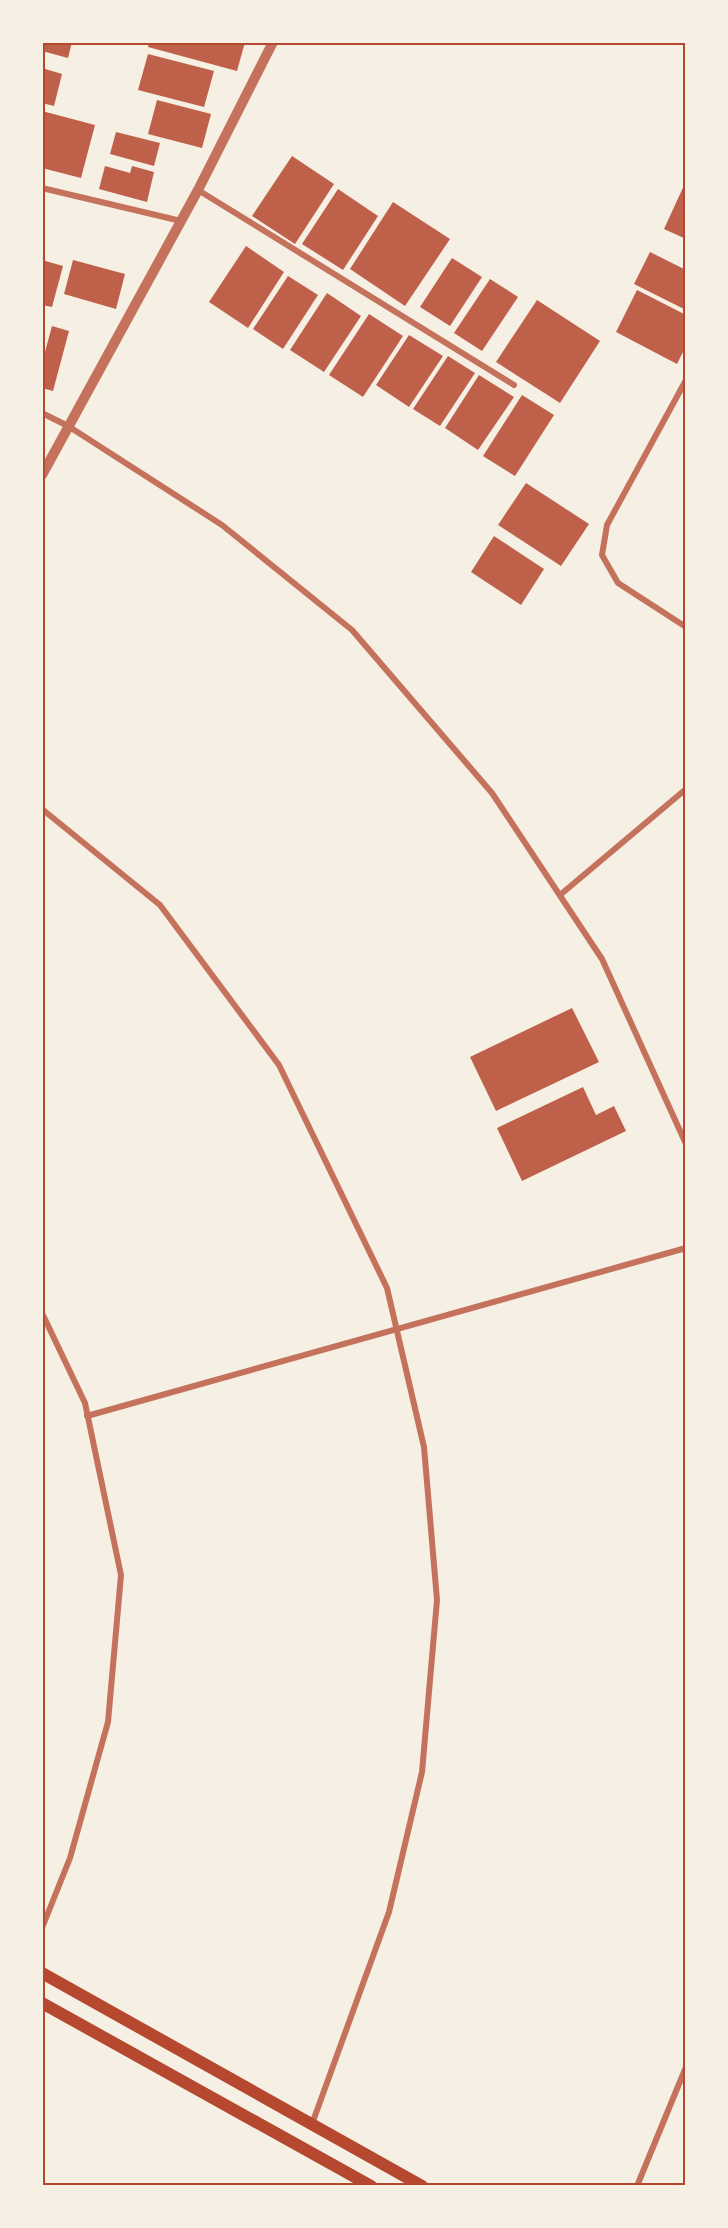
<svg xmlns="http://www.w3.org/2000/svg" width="728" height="2228" viewBox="0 0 728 2228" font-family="Inter,sans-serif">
  <rect width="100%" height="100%" fill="#f6efe4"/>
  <g fill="#bf614a">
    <polygon points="42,42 72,42 68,58 42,51"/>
    <polygon points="149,42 245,42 237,71 148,47"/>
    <polygon points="148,54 214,71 204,107 138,90"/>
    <polygon points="42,68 62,74 54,106 42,103"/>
    <polygon points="157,100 211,114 202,148 148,134"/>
    <polygon points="42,111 95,125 81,178 42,168"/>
    <polygon points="116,132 160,143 154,166 110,154"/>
    <polygon points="292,156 334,184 295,244 252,216"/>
    <polygon points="105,166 130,173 132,166 154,172 147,202 99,189"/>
    <polygon points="686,181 686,239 664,229"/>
    <polygon points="338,189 378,216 343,270 302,244"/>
    <polygon points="393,202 450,239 405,306 350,269"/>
    <polygon points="246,246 284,272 248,328 209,302"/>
    <polygon points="650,252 686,270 686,310 634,284"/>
    <polygon points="452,258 482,277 450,326 420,307"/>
    <polygon points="42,260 63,266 52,307 42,305"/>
    <polygon points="73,260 125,274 116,309 64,294"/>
    <polygon points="288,276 318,295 283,349 253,329"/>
    <polygon points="490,279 518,297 482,351 454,333"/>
    <polygon points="637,290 686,315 686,346 677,364 616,332"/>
    <polygon points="327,293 361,316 324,372 290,350"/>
    <polygon points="537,300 600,341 560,403 496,362"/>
    <polygon points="369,314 403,336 363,397 329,375"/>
    <polygon points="52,326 69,331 53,391 42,388 42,363"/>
    <polygon points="409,335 443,356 409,407 376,385"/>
    <polygon points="448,356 475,373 440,426 413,409"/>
    <polygon points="479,375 514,397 478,450 445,428"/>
    <polygon points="522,395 554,415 515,476 483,456"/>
    <polygon points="526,483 589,524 561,566 498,525"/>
    <polygon points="494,536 544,569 521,605 471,572"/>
    <polygon points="572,1008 599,1062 496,1111 470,1057"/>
    <polygon points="583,1087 596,1115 614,1106 626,1131 522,1181 497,1128"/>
  </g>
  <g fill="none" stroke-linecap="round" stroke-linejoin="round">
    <g stroke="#c5725c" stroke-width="6">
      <polyline points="42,188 181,221"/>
      <polyline points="198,190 514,385"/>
      <polyline points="686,380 607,525 602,555 618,583 686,627"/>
      <polyline points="42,413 68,426 222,525 352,630 492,793 602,959 686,1144"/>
      <polyline points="42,809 160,905 279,1065 387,1288 424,1447 437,1600 422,1772 389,1912 312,2124"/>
      <polyline points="560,895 686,789"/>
      <polyline points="42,1313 85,1403 121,1575 108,1722 70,1858 42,1928"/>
      <polyline points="87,1416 686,1248"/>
      <polyline points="637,2186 686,2067"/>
    </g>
    <polyline stroke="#c5725c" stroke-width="10" points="42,475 198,190 273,42"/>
    <g stroke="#b5482f" stroke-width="12">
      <polyline points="42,1973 422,2186"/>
      <polyline points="42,2003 371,2186"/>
    </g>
  </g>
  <rect width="728" height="2228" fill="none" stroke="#f6efe4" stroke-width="87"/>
  <rect x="44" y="44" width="640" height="2140" fill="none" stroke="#b5482f" stroke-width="2"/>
</svg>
